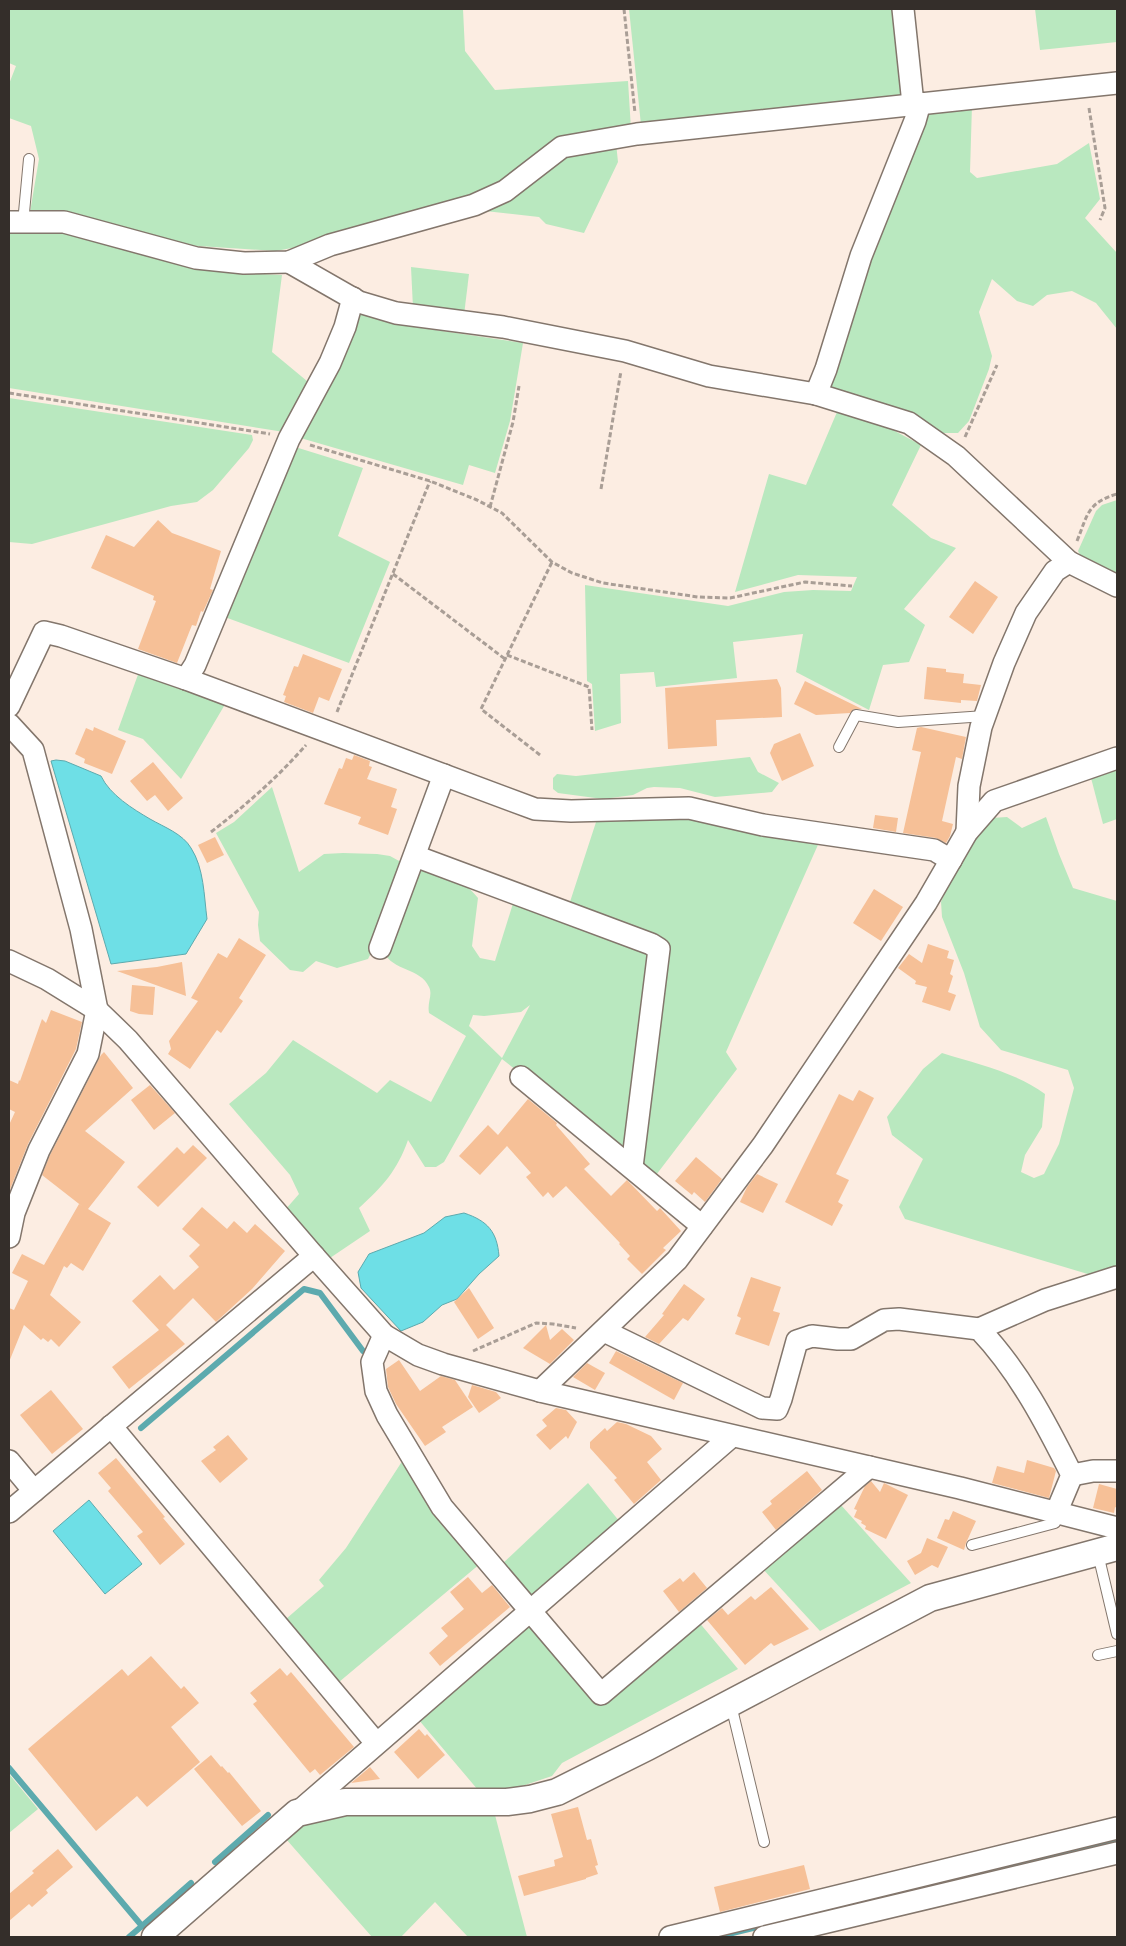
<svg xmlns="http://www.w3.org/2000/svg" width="1126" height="1946" viewBox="0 0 1126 1946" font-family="'PT Sans',sans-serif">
  <rect width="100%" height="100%" fill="#fcede2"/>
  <g fill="#b9e8bf" fill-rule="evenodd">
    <polygon points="9,9 463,9 465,51 495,90 628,81 631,129 567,139 505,184 307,245 276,251 183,245 77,214 30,212 39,159 31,126 9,118 9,84 16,66 9,63"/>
    <polygon points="629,9 899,9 908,95 641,125"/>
    <polygon points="1035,9 1117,9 1117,42 1040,50"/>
    <polygon points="972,105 970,172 977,178 1057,164 1089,143 1100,199 1085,218 1117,253 1117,329 1096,303 1072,291 1047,295 1033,306 1017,301 992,279 979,312 992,356 989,369 969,421 958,433 942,433 829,387 863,265 925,111"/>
    <polygon points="616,143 618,162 584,233 546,224 539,217 485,211 553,159"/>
    <polygon points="9,230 64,232 195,265 239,273 282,275 272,352 313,386 284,432 9,388"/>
    <polygon points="411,267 469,274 464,315 413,308"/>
    <polygon points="355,310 415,327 523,343 510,421 495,473 469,465 463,485 297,437"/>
    <polygon points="9,398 252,435 253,440 249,448 213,490 197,502 171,506 32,544 9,542"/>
    <polygon points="837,412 878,422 921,445 892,505 931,538 956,548 904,609 925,625 909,662 883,665 869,710 796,672 803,634 733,642 737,678 656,687 654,672 620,674 621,723 595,731 592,684 587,681 585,585 728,606 784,592 813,590 851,591 857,577 798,575 735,592 769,474 806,485"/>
    <polygon points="292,446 363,468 338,536 390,562 349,663 222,616"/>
    <polygon points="1117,500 1117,575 1081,557 1078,551 1096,511 1102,505"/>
    <polygon points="140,669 227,701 181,779 143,739 118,730"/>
    <polygon points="750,757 758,772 779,783 772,792 715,797 680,788 654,787 647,788 633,795 603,799 558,793 553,789 553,778 557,774 576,776"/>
    <polygon points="1117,766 1117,819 1103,824 1090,774"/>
    <polygon points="272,787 299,872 324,854 343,853 377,854 390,856 401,862 375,945 368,959 337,968 316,961 303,972 290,970 260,941 258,925 259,912 216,833 234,822"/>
    <polygon points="659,813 821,838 726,1052 737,1069 653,1179 636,1165 665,959 568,908 598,816"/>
    <path d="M1007,817L1022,828L1046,817L1059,854L1073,888L1117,901V1267L1091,1275L905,1219L899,1207L923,1159L892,1135L887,1117L923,1069L942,1053C977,1064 1015,1072 1045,1094L1042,1127L1025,1155L1021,1172L1034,1178L1044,1174L1059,1144L1074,1088L1068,1070L1001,1050L980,1027L964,973L942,917L941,902L951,879L976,836L991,818Z"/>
    <path d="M417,867C443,873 460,876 478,898L472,946L480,958L495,961L515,897L650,951L627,1157L502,1059L444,1162L436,1167H425L408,1140C397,1171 383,1186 359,1208L370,1231L330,1258L285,1210L299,1194L290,1175L229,1104L266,1073L293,1040L377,1093L390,1080L431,1102L466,1036L429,1013C427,1002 433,995 429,987C421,968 392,971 384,952ZM530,1005L502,1058L469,1026L473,1015L484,1016L521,1012Z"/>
    <polygon points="407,1459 481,1563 339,1682 286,1619 324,1586 319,1580 346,1548 401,1463"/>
    <polygon points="588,1483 620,1522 530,1602 500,1566"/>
    <polygon points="840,1504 911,1583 820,1631 762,1568"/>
    <polygon points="698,1621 738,1669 562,1763 552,1776 516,1788 478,1790 418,1719 532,1622 601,1705"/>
    <polygon points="9,1774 38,1809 9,1833"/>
    <polygon points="325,1815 495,1815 527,1937 468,1937 435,1902 401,1937 372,1937 286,1839 310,1820"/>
  </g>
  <g fill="#6edfe6" stroke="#5daaae">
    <path d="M56,760L65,761L101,776C110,795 133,809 150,819C164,827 183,834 191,848C204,868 204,896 207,919L186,954L111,964L51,761Z"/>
    <path d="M464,1213C488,1221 497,1232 499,1256L479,1274L457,1299L442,1305L423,1322L401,1331L361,1288L358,1272L369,1254L424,1233L445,1217Z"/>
    <polygon points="89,1500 142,1564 105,1594 53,1531"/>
  </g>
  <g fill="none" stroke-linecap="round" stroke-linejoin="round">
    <g stroke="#5daaae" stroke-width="6">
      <polyline points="141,1428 304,1289 320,1293 363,1351"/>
      <polyline points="9,1768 142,1926 191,1883"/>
      <polyline points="215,1862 268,1815"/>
      <polyline points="720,1936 1117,1841"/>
      <polyline points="129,1937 142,1926"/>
    </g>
  </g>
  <g fill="#f6c097">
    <polygon points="158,520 172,533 221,551 210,589 213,590 203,612 201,611 196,626 192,625 177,663 138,649 156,601 153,600 154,596 91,568 106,535 134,547"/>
    <polygon points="975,581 998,597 973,634 949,617"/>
    <polygon points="303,654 342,669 329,701 319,697 313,713 284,702 286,696 283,695 294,666 298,667"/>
    <polygon points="927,667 946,669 946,672 964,674 963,683 981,685 977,701 961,700 961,703 924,699"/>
    <polygon points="777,679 781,688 782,717 716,720 717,746 668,749 665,688"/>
    <polygon points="805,681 862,709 854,709 850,713 816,715 794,704"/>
    <polygon points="94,727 126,741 112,774 84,763 85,759 75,754 86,728 93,731"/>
    <polygon points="921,727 966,737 962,759 956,757 942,821 953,824 950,836 946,843 936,838 903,833 921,752 912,750 917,728"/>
    <polygon points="800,733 814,766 782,781 770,753 774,744"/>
    <polygon points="354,755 370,761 369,766 372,767 367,779 397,789 391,807 397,809 388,835 358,824 361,817 324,804 339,768 342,769 346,758 352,760"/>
    <polygon points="153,762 183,798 168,811 155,795 147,801 130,781"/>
    <polygon points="875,815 898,818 896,832 873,828"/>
    <polygon points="215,837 224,855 207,863 198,845"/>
    <polygon points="874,889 903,907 881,941 853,923"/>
    <polygon points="239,938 266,955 239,998 243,1001 221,1033 217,1030 190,1069 168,1054 171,1049 169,1041 198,1001 191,998 218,953 227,958"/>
    <polygon points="928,944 949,951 947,958 954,960 950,974 953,976 948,992 956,995 950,1011 922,1002 927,987 915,984 916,981 898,968 909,954 922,963"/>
    <polygon points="182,962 186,996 117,971 157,967"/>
    <polygon points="132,985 155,987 153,1015 139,1014 130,1011"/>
    <polygon points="51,1010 82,1022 76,1049 28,1144 9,1192 9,1125 15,1112 9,1109 9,1080 18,1084 19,1080 20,1081 42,1019 46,1023"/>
    <polygon points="104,1052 133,1088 85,1131 125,1162 88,1209 111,1223 83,1271 71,1263 67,1268 64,1266 50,1295 81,1322 59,1347 51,1339 48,1342 43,1338 41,1340 24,1325 9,1362 9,1308 14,1310 28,1281 12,1273 22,1254 44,1265 79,1204 83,1207 42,1175 50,1155 101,1055"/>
    <polygon points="150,1085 175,1113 154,1130 131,1100"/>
    <polygon points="859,1090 874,1098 836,1174 849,1180 838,1202 843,1205 832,1226 785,1202 839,1094 853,1101"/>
    <polygon points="528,1099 557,1123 556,1125 590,1164 584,1169 611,1196 627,1180 657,1211 660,1208 681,1231 663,1248 666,1250 642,1274 627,1259 630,1256 619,1244 620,1243 566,1186 553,1198 548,1192 543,1197 526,1177 531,1173 507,1146 480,1175 459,1156 488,1125 498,1135"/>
    <polygon points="193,1145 207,1158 158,1207 137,1187 177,1147 184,1154"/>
    <polygon points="696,1157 722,1179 705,1202 694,1192 692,1195 675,1181"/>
    <polygon points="757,1174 778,1184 763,1213 740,1202 747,1187"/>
    <polygon points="202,1207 227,1229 234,1221 247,1233 255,1224 285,1251 252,1289 216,1322 193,1298 166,1325 185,1344 129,1389 112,1367 159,1330 132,1301 160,1275 174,1290 199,1267 189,1256 200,1245 182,1229"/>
    <polygon points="751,1277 781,1287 773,1311 780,1313 769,1346 735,1334 741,1318 737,1316"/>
    <polygon points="684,1284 705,1299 688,1321 683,1318 659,1344 645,1337 664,1315 662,1314"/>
    <polygon points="469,1288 494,1328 478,1339 454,1302"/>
    <polygon points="546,1325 550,1340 562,1329 574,1340 550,1364 523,1348"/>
    <polygon points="616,1351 683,1383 674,1400 609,1363"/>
    <polygon points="399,1360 420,1391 441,1376 455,1380 473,1407 442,1427 446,1432 425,1446 396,1404 388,1387 386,1369"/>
    <polygon points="587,1363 605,1373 595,1390 573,1377"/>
    <polygon points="472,1385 496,1392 501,1398 479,1413 468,1397"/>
    <polygon points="51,1390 83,1429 52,1454 20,1415"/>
    <polygon points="556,1408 566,1410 577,1422 568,1439 566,1436 550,1450 536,1435 547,1426 542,1420"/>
    <polygon points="617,1422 626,1424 651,1436 662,1449 647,1462 661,1480 634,1504 614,1480 617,1478 590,1448 590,1442 605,1428 607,1431"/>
    <polygon points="228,1435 248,1459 220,1483 201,1461 216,1450 213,1447"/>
    <polygon points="116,1458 165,1517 163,1518 185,1544 160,1565 137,1536 143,1532 108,1491 111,1488 98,1473"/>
    <polygon points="1027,1460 1054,1468 1056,1471 1049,1498 992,1483 997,1466 1024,1473"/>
    <polygon points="807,1471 822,1490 776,1530 762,1512 772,1504 770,1501"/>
    <polygon points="871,1481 880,1492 884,1483 908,1495 886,1539 865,1529 866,1526 861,1523 862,1521 854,1517 857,1510 854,1509 865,1486"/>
    <polygon points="1099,1484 1117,1489 1117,1508 1115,1507 1114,1513 1093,1508"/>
    <polygon points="953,1511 976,1521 966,1543 964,1550 937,1538 945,1519 949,1520"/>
    <polygon points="927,1538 948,1547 938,1568 932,1565 915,1575 907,1561 921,1553"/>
    <polygon points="694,1572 707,1588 679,1612 663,1591 680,1578 683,1582"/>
    <polygon points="468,1577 482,1593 492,1585 510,1607 440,1666 429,1653 448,1636 441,1628 464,1609 450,1592"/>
    <polygon points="771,1587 809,1629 774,1646 771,1643 745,1665 707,1620 722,1608 728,1615 751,1596 755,1600"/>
    <polygon points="151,1656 181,1689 184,1686 199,1703 171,1727 200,1762 147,1807 137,1796 96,1831 28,1749 122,1669 128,1676"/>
    <polygon points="280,1668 287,1676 291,1672 354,1747 320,1775 315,1769 310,1773 253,1704 257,1701 250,1693"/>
    <polygon points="419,1729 425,1736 427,1734 445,1755 418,1779 394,1752"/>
    <polygon points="211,1755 221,1767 222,1766 228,1773 229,1772 261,1811 242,1826 194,1769"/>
    <polygon points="370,1767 380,1779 351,1783"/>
    <polygon points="578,1807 587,1840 591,1839 598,1865 595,1866 598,1874 586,1878 586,1879 524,1896 518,1876 555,1866 554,1860 563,1857 551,1814"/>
    <polygon points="58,1849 73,1867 46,1890 48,1893 32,1907 29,1904 9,1921 9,1894 34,1873 32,1871"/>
    <polygon points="804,1865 810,1889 720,1912 714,1887"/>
  </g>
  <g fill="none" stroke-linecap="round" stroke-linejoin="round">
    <g stroke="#83766c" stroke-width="12">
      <g id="service">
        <polyline points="23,223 29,159"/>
        <polyline points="839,747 856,715 898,722 985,716"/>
        <polyline points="972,1545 1055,1523 1056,1513"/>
        <polyline points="1098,1554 1117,1634"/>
        <polyline points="1098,1655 1117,1651"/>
        <polyline points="731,1705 764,1842"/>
      </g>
    </g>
    <g stroke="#83766c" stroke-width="24">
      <g id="minor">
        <polyline points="903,9 913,104"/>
        <polyline points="9,222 64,222 196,258 244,263 289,262 330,245 474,205 505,191 562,147 637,134 1117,83"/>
        <polyline points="289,262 359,302 396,313 503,327 625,351 709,376 816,394 909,423 956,456 1069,562 1117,586"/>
        <polyline points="816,394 826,369 861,256 915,121 920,103"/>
        <polyline points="186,679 195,665 289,439 330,363 345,327 353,298"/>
        <polyline points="9,706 44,632 61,636 186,679 535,809 571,811 689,808 763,825 934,850 951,860"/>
        <polyline points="9,724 33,750 81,929 97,1010 88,1054 39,1150 14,1213 9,1237"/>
        <polyline points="967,832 969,786 981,727 1004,663 1026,613 1055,571 1069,562"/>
        <polyline points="415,856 651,944 659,949 632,1167"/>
        <polyline points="380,948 444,775"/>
        <polyline points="9,961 47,979 97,1010 128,1040 314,1256 384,1335 418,1355 443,1364 540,1391 960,1488 1117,1528"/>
        <polyline points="521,1077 702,1226"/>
        <polyline points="979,1329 1045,1300 1117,1277"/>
        <path d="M604,1331L762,1408L777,1409L781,1399L797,1341L812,1336L838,1339H851L884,1320L899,1319L979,1329C1019,1371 1046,1423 1072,1475L1056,1513"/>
        <polyline points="384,1335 372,1362 376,1391 387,1415 442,1507 601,1694 869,1467"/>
        <polyline points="540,1391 677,1260 763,1145 926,903 967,832 994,801 1117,758"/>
        <polyline points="111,1426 376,1743"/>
        <polyline points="9,1461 34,1491"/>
        <polyline points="1072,1475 1093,1471 1117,1471"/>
        <polyline points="9,1512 314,1256"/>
        <polyline points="297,1813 732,1436"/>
        <polyline points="670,1937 1117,1828"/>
        <polyline points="764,1937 1117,1853"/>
      </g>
    </g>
    <g stroke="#83766c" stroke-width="29">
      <polyline id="tertiary" points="155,1937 297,1813 345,1802 507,1802 530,1799 557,1792 647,1747 930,1598 1117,1547"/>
    </g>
    <g stroke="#a99e96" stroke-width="3" stroke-dasharray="5 2.5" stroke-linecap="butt">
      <polyline points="624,9 635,113"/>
      <polyline points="1089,108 1105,208 1100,220"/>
      <polyline points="9,393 270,434"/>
      <polyline points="965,437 997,365"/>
      <polyline points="310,445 430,481 477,500 502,513 552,562 572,573 603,583 698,597 730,598 805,582 852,586"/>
      <polyline points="601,489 621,371"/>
      <polyline points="490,507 513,422 519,386"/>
      <path d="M1077,541C1088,514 1087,503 1117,494"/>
      <polyline points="393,574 505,659"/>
      <polyline points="507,655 589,687 592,730"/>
      <polyline points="337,712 430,481"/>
      <polyline points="540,755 481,709 552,562"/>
      <path d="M211,832C246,805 277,778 306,745"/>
      <polyline points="473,1351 536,1323 553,1324 576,1328"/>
    </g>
    <use href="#service" stroke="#fff" stroke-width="10"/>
    <use href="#minor" stroke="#fff" stroke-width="21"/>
    <use href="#tertiary" stroke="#fff" stroke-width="26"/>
  </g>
  <rect width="1126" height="1946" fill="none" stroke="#342e2a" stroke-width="20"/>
</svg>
